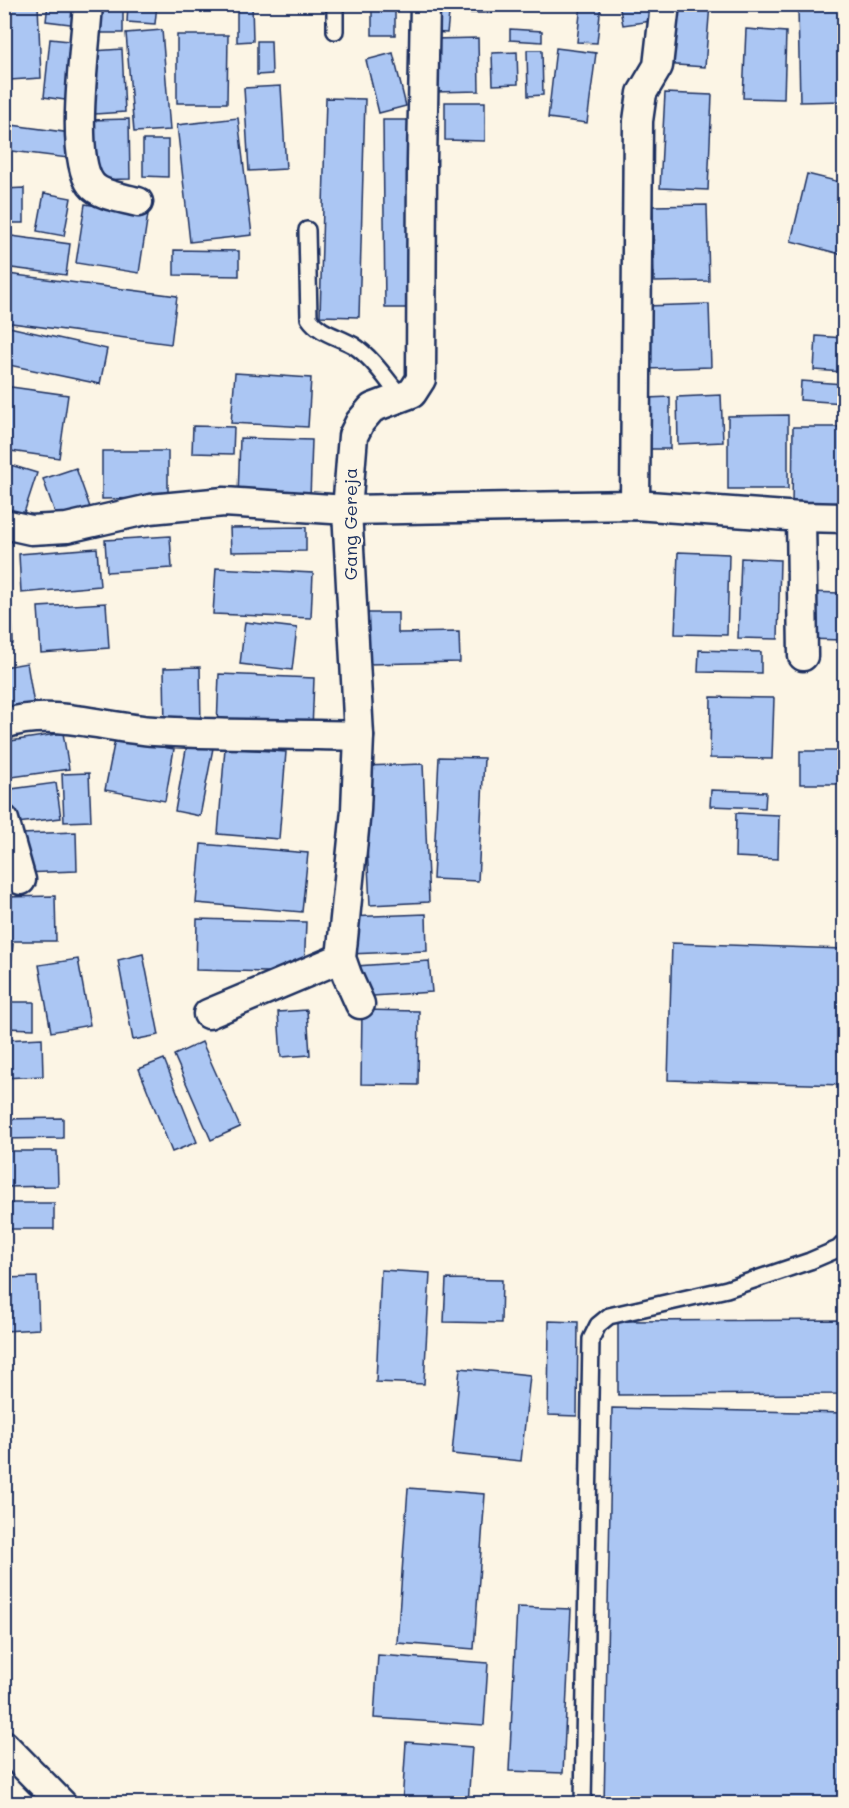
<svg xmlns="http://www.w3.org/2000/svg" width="849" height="1808" viewBox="0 0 849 1808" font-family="Mali,sans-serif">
  <rect width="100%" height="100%" fill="#fcf5e5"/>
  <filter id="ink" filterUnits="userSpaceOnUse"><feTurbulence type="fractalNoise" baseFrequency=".0167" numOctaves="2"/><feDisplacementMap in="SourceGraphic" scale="12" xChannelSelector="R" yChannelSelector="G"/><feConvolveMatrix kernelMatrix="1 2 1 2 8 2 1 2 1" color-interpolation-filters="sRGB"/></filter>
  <g filter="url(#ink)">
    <g fill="#abc6f3" stroke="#1b2f5e" stroke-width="1.5">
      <polygon points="7,4 38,4 41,78 10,80"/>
      <polygon points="48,4 81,4 78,25 46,21"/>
      <polygon points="95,4 123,4 123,33 94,33"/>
      <polygon points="128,4 157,4 155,24 127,22"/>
      <polygon points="237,4 252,4 253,41 237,42"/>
      <rect x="372" y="4" width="23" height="31"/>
      <polygon points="431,4 450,4 447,33 429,32"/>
      <rect x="454" y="4" width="38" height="9"/>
      <polygon points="538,4 571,4 571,9 538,7"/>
      <polygon points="581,4 601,4 597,43 577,42"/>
      <polygon points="619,4 649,4 651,21 623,25"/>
      <polygon points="667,4 710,4 705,67 663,64"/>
      <polygon points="844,8 844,101 800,102 798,9"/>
      <polygon points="510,29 542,31 542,42 510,40"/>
      <polygon points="746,29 786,32 784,99 743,98"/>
      <polygon points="162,30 170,130 134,132 126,33"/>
      <polygon points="177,35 228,35 227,103 177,103"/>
      <polygon points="478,38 479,91 434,92 433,39"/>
      <polygon points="50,39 79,42 72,101 44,97"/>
      <polygon points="257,41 271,41 272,74 257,75"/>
      <polygon points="556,48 596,53 587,123 548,118"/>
      <polygon points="122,49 125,112 95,114 93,51"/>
      <polygon points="527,50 542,50 543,95 528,96"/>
      <polygon points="517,52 518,84 493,85 492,53"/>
      <polygon points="393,53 406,106 379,113 366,60"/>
      <polygon points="281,86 286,169 249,171 244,88"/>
      <polygon points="665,93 712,95 708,190 660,188"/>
      <polygon points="326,98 365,99 359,317 320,316"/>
      <polygon points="445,102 485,102 485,141 445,140"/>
      <polygon points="238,118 252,235 190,242 177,125"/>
      <polygon points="129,119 130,179 91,180 90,120"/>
      <polygon points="383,120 411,120 412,308 385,308"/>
      <polygon points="4,124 71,133 68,158 4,150"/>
      <polygon points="143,140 168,140 168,177 143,176"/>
      <polygon points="807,174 844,183 844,255 791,241"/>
      <polygon points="24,188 24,223 4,223 4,189"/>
      <polygon points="44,193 71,198 64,236 37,231"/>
      <polygon points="85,204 148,214 139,273 76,263"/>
      <polygon points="707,205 709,281 654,282 653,206"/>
      <polygon points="4,235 70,244 66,275 4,267"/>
      <polygon points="174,250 239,251 239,276 174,275"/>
      <polygon points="8,274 177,296 171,344 4,322"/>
      <polygon points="709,304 711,367 647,369 645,306"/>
      <polygon points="9,327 107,349 100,384 4,364 4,347"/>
      <polygon points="816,336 844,338 844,372 814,370"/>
      <polygon points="235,373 311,378 308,427 231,423"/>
      <polygon points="801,381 844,384 844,403 800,400"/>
      <polygon points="4,386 68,395 59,458 4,450"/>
      <polygon points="721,395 723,442 678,444 677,397"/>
      <polygon points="670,397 670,449 648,449 647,398"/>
      <polygon points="788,415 788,489 728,489 728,416"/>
      <polygon points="193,426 234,427 233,454 192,453"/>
      <polygon points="793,427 844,427 844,508 792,508"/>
      <polygon points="240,438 312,440 310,499 238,497"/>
      <polygon points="102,451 168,451 168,498 102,499"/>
      <polygon points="4,463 37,473 22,519 4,513"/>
      <polygon points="76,468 92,513 59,524 43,479"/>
      <polygon points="306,527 306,551 231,552 230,528"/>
      <polygon points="170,536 172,568 107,572 105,540"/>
      <polygon points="97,548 100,586 21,593 19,554"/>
      <polygon points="840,550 844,550 844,640 805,639 807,592 840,593"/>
      <polygon points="678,552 729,554 727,635 675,634"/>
      <polygon points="741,558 780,560 778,639 738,638"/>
      <polygon points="216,568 313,573 311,618 213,614"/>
      <polygon points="106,603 109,648 41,653 38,607"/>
      <polygon points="367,613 398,613 398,633 459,632 460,662 368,664"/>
      <polygon points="4,616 12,616 13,644 4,644"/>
      <polygon points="245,622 297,628 292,670 240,664"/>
      <polygon points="699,650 761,652 761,673 698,672"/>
      <polygon points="27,663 35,711 4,716 4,667"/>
      <polygon points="200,667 201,728 165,729 164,668"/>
      <polygon points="219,674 314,678 312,731 217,727"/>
      <polygon points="711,697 774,698 772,759 710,758"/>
      <polygon points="63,733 69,769 5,778 4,742"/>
      <polygon points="115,739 174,749 165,801 105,790"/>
      <polygon points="187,744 213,748 200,816 175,811"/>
      <polygon points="225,748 286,752 279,839 218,834"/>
      <rect x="800" y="751" width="44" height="33"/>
      <polygon points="439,757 484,758 478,881 433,879"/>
      <polygon points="423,764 429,902 370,905 363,766"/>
      <polygon points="89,773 91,821 64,822 62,774"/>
      <polygon points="56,783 61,818 8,824 4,790"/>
      <polygon points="711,790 766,792 765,808 710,806"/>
      <polygon points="736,813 779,815 778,859 735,857"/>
      <polygon points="76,832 77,871 21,873 20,834"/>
      <polygon points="201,844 308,853 302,912 196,903"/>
      <polygon points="55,896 56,941 4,941 4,897"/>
      <polygon points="426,914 427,951 348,954 346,917"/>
      <polygon points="197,919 306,922 304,973 196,970"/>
      <polygon points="4,943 13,944 8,994 4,994"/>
      <polygon points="672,943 844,949 844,1085 668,1080"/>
      <polygon points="143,954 159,1035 133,1040 118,960"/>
      <polygon points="78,959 90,1025 51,1032 39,965"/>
      <polygon points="429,961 432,992 358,997 356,966"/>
      <polygon points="4,1002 34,1002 34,1029 4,1028"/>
      <polygon points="307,1010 310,1055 281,1057 278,1012"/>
      <polygon points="362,1010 419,1011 418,1085 361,1084"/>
      <polygon points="42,1038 43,1076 4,1078 4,1040"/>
      <polygon points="202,1042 240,1127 211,1140 174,1055"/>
      <polygon points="164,1059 197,1142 172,1152 139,1069"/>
      <polygon points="63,1118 63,1138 4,1139 4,1119"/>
      <polygon points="4,1151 57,1151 58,1186 4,1187"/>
      <rect x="10" y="1203" width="44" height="26"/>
      <polygon points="381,1270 430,1273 424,1384 376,1382"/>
      <polygon points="37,1277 39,1329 4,1331 4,1278"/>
      <polygon points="446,1279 502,1280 501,1323 444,1322"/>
      <polygon points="844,1320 844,1394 618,1395 618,1321"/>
      <polygon points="549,1321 578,1322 577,1416 548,1415"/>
      <polygon points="460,1368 530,1375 521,1461 452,1454"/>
      <polygon points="612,1408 844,1413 844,1804 604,1804"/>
      <polygon points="408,1488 485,1494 474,1649 397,1643"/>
      <polygon points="517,1607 571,1609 563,1773 509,1771"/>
      <polygon points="378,1655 488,1663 484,1725 374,1718"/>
      <polygon points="406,1742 472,1747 468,1804 402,1804"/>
    </g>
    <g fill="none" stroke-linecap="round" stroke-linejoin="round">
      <g stroke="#1b2f5e" stroke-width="20">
        <g id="service">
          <polyline points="335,4 335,31"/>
          <path d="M307,230L309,318C319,333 337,336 353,345C373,358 386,379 401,397"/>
          <polyline points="583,1804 591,1339 598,1325 609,1316 727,1289 810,1261 838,1249 844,1243"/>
        </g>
      </g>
      <g stroke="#1b2f5e" stroke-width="33">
        <g id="minor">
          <path d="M88,4C86,43 69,156 91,184C100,196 124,198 138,202"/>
          <polyline points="635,505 638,121 642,93 658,66 665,4"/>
          <polyline points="801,517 803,656"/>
          <polyline points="4,524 31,530 67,528 150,509 224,502 347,510 635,505 801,517 844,518"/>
          <path d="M4,724C52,708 105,728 154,731C222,735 291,734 359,736"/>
          <polyline points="4,820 21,880"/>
          <polyline points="360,1004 347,975 341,958 356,810 359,736 347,510 353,436 360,422 372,408 412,393 421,379 422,161 425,4"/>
          <polyline points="208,1014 341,958"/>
          <polyline points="4,1745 62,1804"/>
        </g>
      </g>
      <use href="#service" stroke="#fcf5e5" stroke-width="15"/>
      <use href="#minor" stroke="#fcf5e5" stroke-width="28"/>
    </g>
  </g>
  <g text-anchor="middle" stroke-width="4.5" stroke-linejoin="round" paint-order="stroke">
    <g font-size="18" fill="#1b2f5e" stroke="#fcf5e5">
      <text transform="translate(351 524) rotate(-90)" y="6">Gang Gereja</text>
    </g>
  </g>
  <rect width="849" height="1808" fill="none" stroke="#fcf5e5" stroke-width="24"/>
  <rect x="12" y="12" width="825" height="1784" fill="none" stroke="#1b2f5e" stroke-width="2" filter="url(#ink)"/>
</svg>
